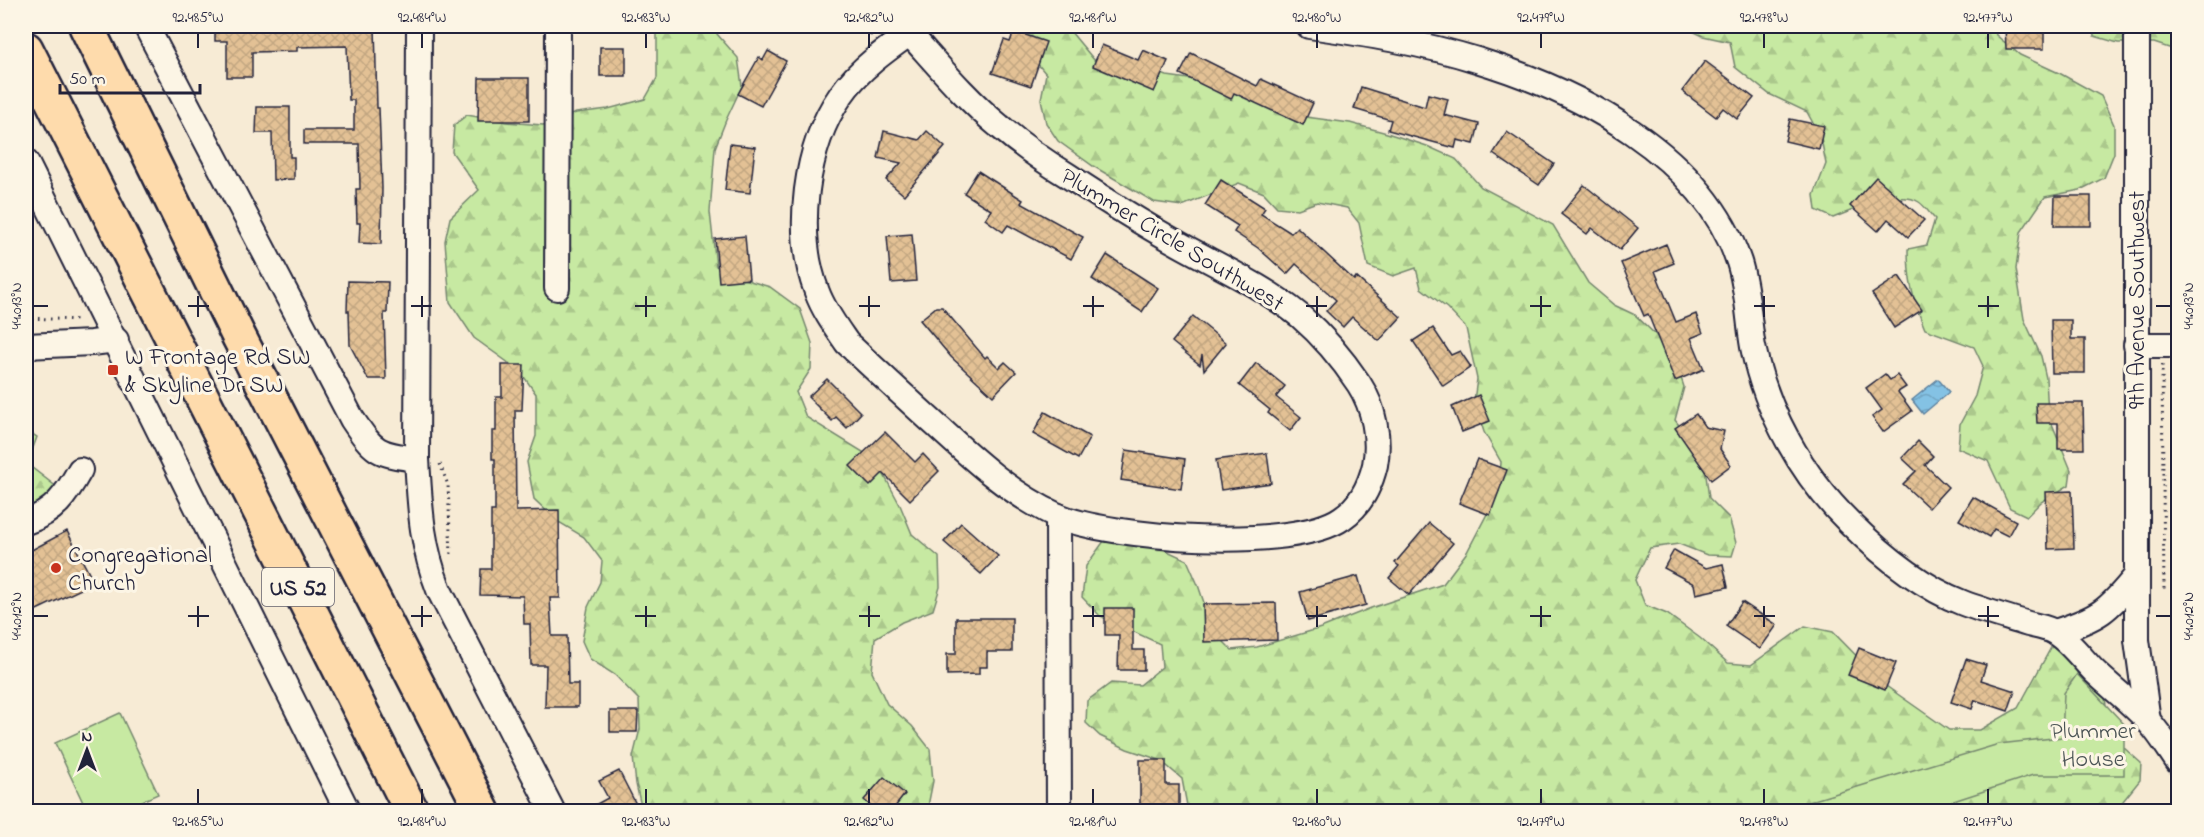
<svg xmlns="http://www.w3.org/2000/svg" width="2204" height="837" viewBox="0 0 2204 837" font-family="'Indie Flower',sans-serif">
  <defs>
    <pattern id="forest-firs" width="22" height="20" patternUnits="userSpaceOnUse" patternTransform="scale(1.5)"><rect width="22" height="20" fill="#c7e9a2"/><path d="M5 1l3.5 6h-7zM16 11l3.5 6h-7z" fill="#abc88c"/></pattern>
    <pattern id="water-waves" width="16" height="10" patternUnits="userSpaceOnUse" patternTransform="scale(1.5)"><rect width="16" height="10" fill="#84c2e4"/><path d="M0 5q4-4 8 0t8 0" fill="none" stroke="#72a6c4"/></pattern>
    <pattern id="building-cross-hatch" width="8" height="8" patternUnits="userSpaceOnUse" patternTransform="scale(1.5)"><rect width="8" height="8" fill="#e3c195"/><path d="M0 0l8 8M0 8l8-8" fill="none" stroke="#c2a681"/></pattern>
  </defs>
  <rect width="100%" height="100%" fill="#f7ebd5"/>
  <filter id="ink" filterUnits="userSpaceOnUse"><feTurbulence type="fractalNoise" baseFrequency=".0167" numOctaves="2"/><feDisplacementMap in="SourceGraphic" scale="12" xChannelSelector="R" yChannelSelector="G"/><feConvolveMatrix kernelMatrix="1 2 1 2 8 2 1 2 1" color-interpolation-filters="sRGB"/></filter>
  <g filter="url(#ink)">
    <g fill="url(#forest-firs)" stroke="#74866e" stroke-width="1.5">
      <polygon points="657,26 718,26 717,34 738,58 742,86 726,120 715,148 710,212 716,266 740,278 770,287 800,309 812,343 811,369 796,392 806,417 876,460 900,505 912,534 939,557 940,587 933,610 902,622 875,638 872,672 887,704 912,726 930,749 933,781 927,811 642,811 636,784 633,757 640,729 639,700 615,675 590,659 582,641 588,607 600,582 602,561 584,537 557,521 534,499 527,462 536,436 536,394 520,371 474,338 450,302 445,241 450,218 479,190 452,152 454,125 467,115 506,122 543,125 576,113 608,109 645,99 657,78"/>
      <polygon points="1019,26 1066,26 1095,61 1145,68 1167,76 1196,80 1306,117 1350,123 1387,133 1427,146 1456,159 1481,187 1553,225 1588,283 1614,305 1635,315 1658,337 1676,362 1684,387 1675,420 1694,445 1705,468 1709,498 1729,518 1736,543 1732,556 1707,555 1679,544 1650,548 1635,580 1645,605 1667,614 1700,638 1728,663 1751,665 1805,626 1833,632 1886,686 1949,730 1980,730 2018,708 2053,644 2104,688 2107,715 2114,739 2141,763 2140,780 2119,806 2118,811 1188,811 1182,779 1160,760 1127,749 1100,736 1086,723 1087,701 1111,683 1140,685 1162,667 1160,644 1100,616 1082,597 1086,566 1104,541 1163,549 1187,560 1198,585 1214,632 1232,650 1257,647 1321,628 1371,608 1443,584 1467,552 1499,491 1501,462 1484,432 1474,401 1477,379 1466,328 1447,308 1421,288 1416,268 1393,276 1368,266 1359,223 1347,208 1317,202 1298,209 1277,207 1264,193 1239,183 1182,206 1154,202 1093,166 1058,141 1046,123 1041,99 1046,74 1027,51"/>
      <path d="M1682,26H1993L1996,35L2020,55L2061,74L2101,96L2114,125V153L2104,178L2080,190L2045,197L2021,232L2016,269L2024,319L2041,356L2046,378L2048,414L2071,470L2069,485L2041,502L2027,516L2010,508L1988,461L1958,448L1960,424L1975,396L1983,366L1974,347L1925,329C1913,301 1908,280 1908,249L1927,245L1935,219C1930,214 1925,206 1919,202C1899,189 1853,210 1833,218L1816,210L1814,195L1826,164L1821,138L1807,112L1769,94L1735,67L1730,42L1703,36Z"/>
      <polygon points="2093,26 2178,26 2178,51 2154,43 2118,43 2094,36"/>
      <polygon points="26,430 37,437 27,464 58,488 26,511"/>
    </g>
    <g fill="#c7e9a2" stroke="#74866e" stroke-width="1.5">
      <polygon points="2077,674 2124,724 2124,775 2033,775 1923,811 1778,811 1999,744 2062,737 2064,693"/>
      <polygon points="120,713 158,794 120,811 87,811 55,743"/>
    </g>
    <polygon fill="url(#water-waves)" stroke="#5d82a0" stroke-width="1.5" points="1938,379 1949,392 1923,414 1912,400"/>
    <g fill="url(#building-cross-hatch)" stroke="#22223b" stroke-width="1.5">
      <polygon points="215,26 252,26 252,30 319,29 319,26 375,26 377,108 379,108 382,188 381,244 359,243 360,223 357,223 356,189 360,189 359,144 304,144 304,130 354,130 354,100 349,100 347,46 297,47 297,51 252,52 252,77 227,77 227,41 215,41"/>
      <polygon points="2005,26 2044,26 2044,49 2006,49"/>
      <polygon points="1014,31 1046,42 1031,86 992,73 1004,40 1010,42"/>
      <polygon points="1102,45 1138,60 1143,50 1168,61 1154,92 1093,66"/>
      <rect x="600" y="47" width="26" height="29"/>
      <polygon points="768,51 786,61 761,106 738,94 759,57 763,60"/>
      <polygon points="1191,53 1257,86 1261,79 1313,103 1303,125 1234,93 1231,99 1180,74"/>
      <polygon points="1705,61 1754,98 1737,119 1723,108 1716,117 1682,91"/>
      <polygon points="479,78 529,78 529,121 478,121"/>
      <polygon points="1361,87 1425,107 1428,94 1448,99 1444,115 1479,124 1474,144 1457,140 1455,148 1388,130 1391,120 1354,109"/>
      <polygon points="257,107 290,107 290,157 294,157 294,179 273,180 272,133 256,133"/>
      <polygon points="1790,119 1824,126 1819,149 1785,141"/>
      <polygon points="884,131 919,140 927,131 945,147 904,195 886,180 901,163 878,158"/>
      <polygon points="1507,132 1554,164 1539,185 1493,154"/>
      <polygon points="730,144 755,147 750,193 725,190"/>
      <polygon points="978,171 1023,200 1021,203 1083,237 1071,259 1008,225 1003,232 985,219 991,210 964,193"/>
      <polygon points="1876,177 1924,220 1908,237 1888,219 1878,231 1850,206"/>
      <polygon points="1221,180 1265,208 1261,214 1291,233 1297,227 1354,280 1356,277 1401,317 1379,341 1352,317 1343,327 1326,311 1336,300 1296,264 1287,274 1258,248 1234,232 1238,226 1205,205"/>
      <polygon points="1584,185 1638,228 1620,250 1592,228 1587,234 1561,214"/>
      <polygon points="2055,196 2091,196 2091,226 2054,226"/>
      <polygon points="912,234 916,281 891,283 887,236"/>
      <polygon points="745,236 749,279 719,282 715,239"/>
      <polygon points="1666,244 1674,263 1655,271 1676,322 1696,314 1703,333 1691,338 1704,369 1675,381 1648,314 1644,316 1621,263"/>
      <polygon points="1107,255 1158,288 1142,312 1092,279"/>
      <polygon points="1899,276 1922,310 1894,328 1872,294"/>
      <polygon points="348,281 388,282 387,313 384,313 386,379 368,379 350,345 349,311 347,311"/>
      <polygon points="936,307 942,307 985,358 987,356 999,368 1005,362 1016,372 993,396 951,357 920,320"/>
      <polygon points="1193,316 1226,343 1204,370 1202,355 1200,365 1172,342"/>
      <polygon points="2051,320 2071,320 2071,339 2085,339 2085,373 2052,373"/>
      <polygon points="1433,328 1451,355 1460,351 1471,367 1443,386 1413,341"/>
      <polygon points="1256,363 1285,386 1276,397 1301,417 1290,431 1268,413 1270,410 1239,385"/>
      <polygon points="502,365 524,365 522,410 515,410 516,511 559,510 560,598 550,598 552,636 567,636 568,684 578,684 578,707 545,707 546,665 531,665 530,624 524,624 523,596 480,595 481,569 491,569 491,511 495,511 495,459 492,459 492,431 496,431 496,397 502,397"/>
      <polygon points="1885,374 1890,380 1897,375 1906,387 1898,392 1912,411 1883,432 1872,417 1882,410 1866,388"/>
      <polygon points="827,379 861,413 847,428 836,417 832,421 808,397"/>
      <polygon points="1479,395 1490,421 1462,432 1452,407"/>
      <polygon points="2036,403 2083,403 2084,449 2058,449 2058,423 2037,423"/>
      <polygon points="1045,412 1090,437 1078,459 1033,434"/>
      <polygon points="1696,414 1705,427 1724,431 1720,449 1731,465 1711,480 1675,428"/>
      <polygon points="885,432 915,462 923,454 939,471 910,500 883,473 870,486 850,466"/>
      <polygon points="1918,441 1933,456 1925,465 1948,487 1929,508 1903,484 1916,471 1902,458"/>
      <polygon points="1126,450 1185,459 1181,489 1121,480"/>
      <polygon points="1267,453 1271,483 1221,490 1216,460"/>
      <polygon points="1477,459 1507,470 1490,515 1459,503"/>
      <polygon points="2072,491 2074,548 2048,549 2046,492"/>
      <polygon points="1973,497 2016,521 2008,536 1994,529 1989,537 1959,520"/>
      <polygon points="961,523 998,556 981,574 944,542"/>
      <polygon points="1429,523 1453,543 1409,595 1389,578 1399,566 1395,563"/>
      <polygon points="67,531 94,583 26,615 26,553"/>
      <polygon points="1674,550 1706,568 1723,564 1728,587 1696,594 1694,584 1664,568"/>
      <polygon points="1358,576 1366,605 1308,621 1300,592"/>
      <polygon points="1742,602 1777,625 1760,649 1726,626"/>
      <polygon points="1276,603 1277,640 1204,642 1203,604"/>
      <polygon points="1105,608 1133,608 1133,650 1144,650 1144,670 1118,670 1119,635 1105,635"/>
      <polygon points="956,618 1012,618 1012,652 987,652 987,667 979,667 979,674 947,675 947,654 956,654"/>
      <polygon points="1859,648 1896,663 1885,690 1848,675"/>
      <polygon points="1966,659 1986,665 1981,680 2015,691 2008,711 1975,700 1972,709 1951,702"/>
      <polygon points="610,711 638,711 637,732 610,732"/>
      <polygon points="1140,760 1166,760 1166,785 1179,785 1179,812 1140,812"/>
      <polygon points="619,771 640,812 582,812 608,798 599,781"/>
      <polygon points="884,777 905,794 891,812 877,812 864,800"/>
    </g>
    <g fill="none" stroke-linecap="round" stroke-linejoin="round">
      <g stroke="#22223b" stroke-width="28">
        <g id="minor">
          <path d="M146,26L352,419C374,452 377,454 417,459"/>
          <path d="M419,26L417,459C420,507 421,544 439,590L553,812"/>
          <path d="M904,26L909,33C938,65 966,99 999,126C1020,144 1044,161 1067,175C1102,198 1136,220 1172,240C1214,264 1262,285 1300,316C1322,335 1343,360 1359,384C1374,407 1380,439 1375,465C1370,486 1360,506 1342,518C1294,552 1109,539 1056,515C1011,494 974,460 938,427C907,399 877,371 847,343C836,327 824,311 817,292C794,233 805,146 841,95C860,67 893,45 920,26"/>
          <path d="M1309,26C1366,34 1422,43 1477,60C1579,91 1703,155 1739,262C1748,290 1748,319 1753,347C1766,411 1802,476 1849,522C1881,554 1921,587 1963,603C1984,611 2006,617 2028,624C2036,626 2049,628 2056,633C2071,643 2083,660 2095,672C2113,689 2133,704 2149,722C2160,734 2169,749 2178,762"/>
          <polyline points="2137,26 2137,640 2148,721"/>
          <polyline points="26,162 348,812"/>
          <polyline points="557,288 558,26"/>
          <polyline points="2136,345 2178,345"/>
          <polyline points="26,346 92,343 116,340"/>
          <polyline points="1058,516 1059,812"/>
          <path d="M26,522C55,512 66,495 80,470"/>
          <path d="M2055,632C2099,618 2108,611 2137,575"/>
        </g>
      </g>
      <g stroke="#22223b" stroke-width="38">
        <g id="highway">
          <polyline points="86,26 239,337 483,812"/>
          <polyline points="26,49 412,812"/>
        </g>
      </g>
      <g stroke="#22223b" stroke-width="3" stroke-dasharray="1.5 4.5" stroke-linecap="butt">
        <polyline points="442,34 442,26"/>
        <polyline points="870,36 873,26"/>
        <polyline points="26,318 80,320"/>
        <polyline points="2162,365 2164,592"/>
        <polyline points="440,464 448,485 451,555"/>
      </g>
      <use href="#minor" stroke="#fcf5e5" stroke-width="24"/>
      <use href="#highway" stroke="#fedbac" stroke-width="33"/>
    </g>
  </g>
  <path fill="none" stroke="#22223b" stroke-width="2" d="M198,33V48M422,33V48M646,33V48M869,33V48M1093,33V48M1317,33V48M1541,33V48M1764,33V48M1988,33V48M198,296V317M422,296V317M646,296V317M869,296V317M1093,296V317M1317,296V317M1541,296V317M1764,296V317M1988,296V317M33,306H48M188,306H209M411,306H432M635,306H656M859,306H880M1083,306H1104M1306,306H1327M1530,306H1551M1754,306H1775M1978,306H1999M2156,306H2171M198,606V627M422,606V627M646,606V627M869,606V627M1093,606V627M1317,606V627M1541,606V627M1764,606V627M1988,606V627M33,616H48M188,616H209M411,616H432M635,616H656M859,616H880M1083,616H1104M1306,616H1327M1530,616H1551M1754,616H1775M1978,616H1999M2156,616H2171M198,789V804M422,789V804M646,789V804M869,789V804M1093,789V804M1317,789V804M1541,789V804M1764,789V804M1988,789V804"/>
  <g fill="#c8321e" stroke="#fcf5e5" stroke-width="2">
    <rect x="107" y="364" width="12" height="12" rx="3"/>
    <circle cx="56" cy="568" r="6"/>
  </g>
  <g text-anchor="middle" stroke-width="6" stroke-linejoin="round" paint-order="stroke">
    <rect fill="#fcf5e5" stroke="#63616e" stroke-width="1.5" x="262" y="568" width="72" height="38" rx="4.5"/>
    <g font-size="22" font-weight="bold" fill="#22223b">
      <text x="298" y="595">US 52</text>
    </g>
    <g font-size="24" fill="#22223b" stroke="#fcf5e5">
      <text transform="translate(1173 239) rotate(31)" y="8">Plummer Circle Southwest</text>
      <text transform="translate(2136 300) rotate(-90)" y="8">9th Avenue Southwest</text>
    </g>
    <g font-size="24" fill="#22223b" stroke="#fcf5e5" text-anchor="start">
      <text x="125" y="364">W Frontage Rd SW<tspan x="125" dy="28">&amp; Skyline Dr SW</tspan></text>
      <text x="68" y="562">Congregational<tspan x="68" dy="28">Church</tspan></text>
    </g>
    <g font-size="24" fill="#4b5455" stroke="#fcf5e5">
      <text x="2093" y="738">Plummer<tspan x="2093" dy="28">House</tspan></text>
    </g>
  </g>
  <rect width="2204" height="837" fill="none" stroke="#fcf5e5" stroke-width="66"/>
  <g transform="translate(87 750)" stroke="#fcf5e5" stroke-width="4.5" paint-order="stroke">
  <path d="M0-4.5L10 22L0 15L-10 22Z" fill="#22223b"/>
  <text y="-9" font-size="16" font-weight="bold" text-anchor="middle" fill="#22223b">N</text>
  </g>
  <path d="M60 84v9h140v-9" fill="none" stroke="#22223b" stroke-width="3"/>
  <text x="69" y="84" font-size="18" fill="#22223b" stroke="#fcf5e5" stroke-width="4.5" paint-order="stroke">50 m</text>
  <rect x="33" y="33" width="2138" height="771" fill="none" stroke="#22223b" stroke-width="2"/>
  <g font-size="15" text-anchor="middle" fill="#22223b">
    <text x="198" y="22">92.485°W</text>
    <text x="422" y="22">92.484°W</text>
    <text x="646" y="22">92.483°W</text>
    <text x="869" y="22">92.482°W</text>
    <text x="1093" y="22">92.481°W</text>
    <text x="1317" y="22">92.480°W</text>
    <text x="1541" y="22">92.479°W</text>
    <text x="1764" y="22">92.478°W</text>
    <text x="1988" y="22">92.477°W</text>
    <text transform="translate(16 306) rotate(-90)" y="5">44.013°N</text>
    <text transform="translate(2188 306) rotate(-90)" y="5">44.013°N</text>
    <text transform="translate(16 616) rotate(-90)" y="5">44.012°N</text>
    <text transform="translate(2188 616) rotate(-90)" y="5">44.012°N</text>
    <text x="198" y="826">92.485°W</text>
    <text x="422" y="826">92.484°W</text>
    <text x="646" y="826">92.483°W</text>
    <text x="869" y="826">92.482°W</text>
    <text x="1093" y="826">92.481°W</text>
    <text x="1317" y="826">92.480°W</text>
    <text x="1541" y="826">92.479°W</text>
    <text x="1764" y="826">92.478°W</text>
    <text x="1988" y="826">92.477°W</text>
  </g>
</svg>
